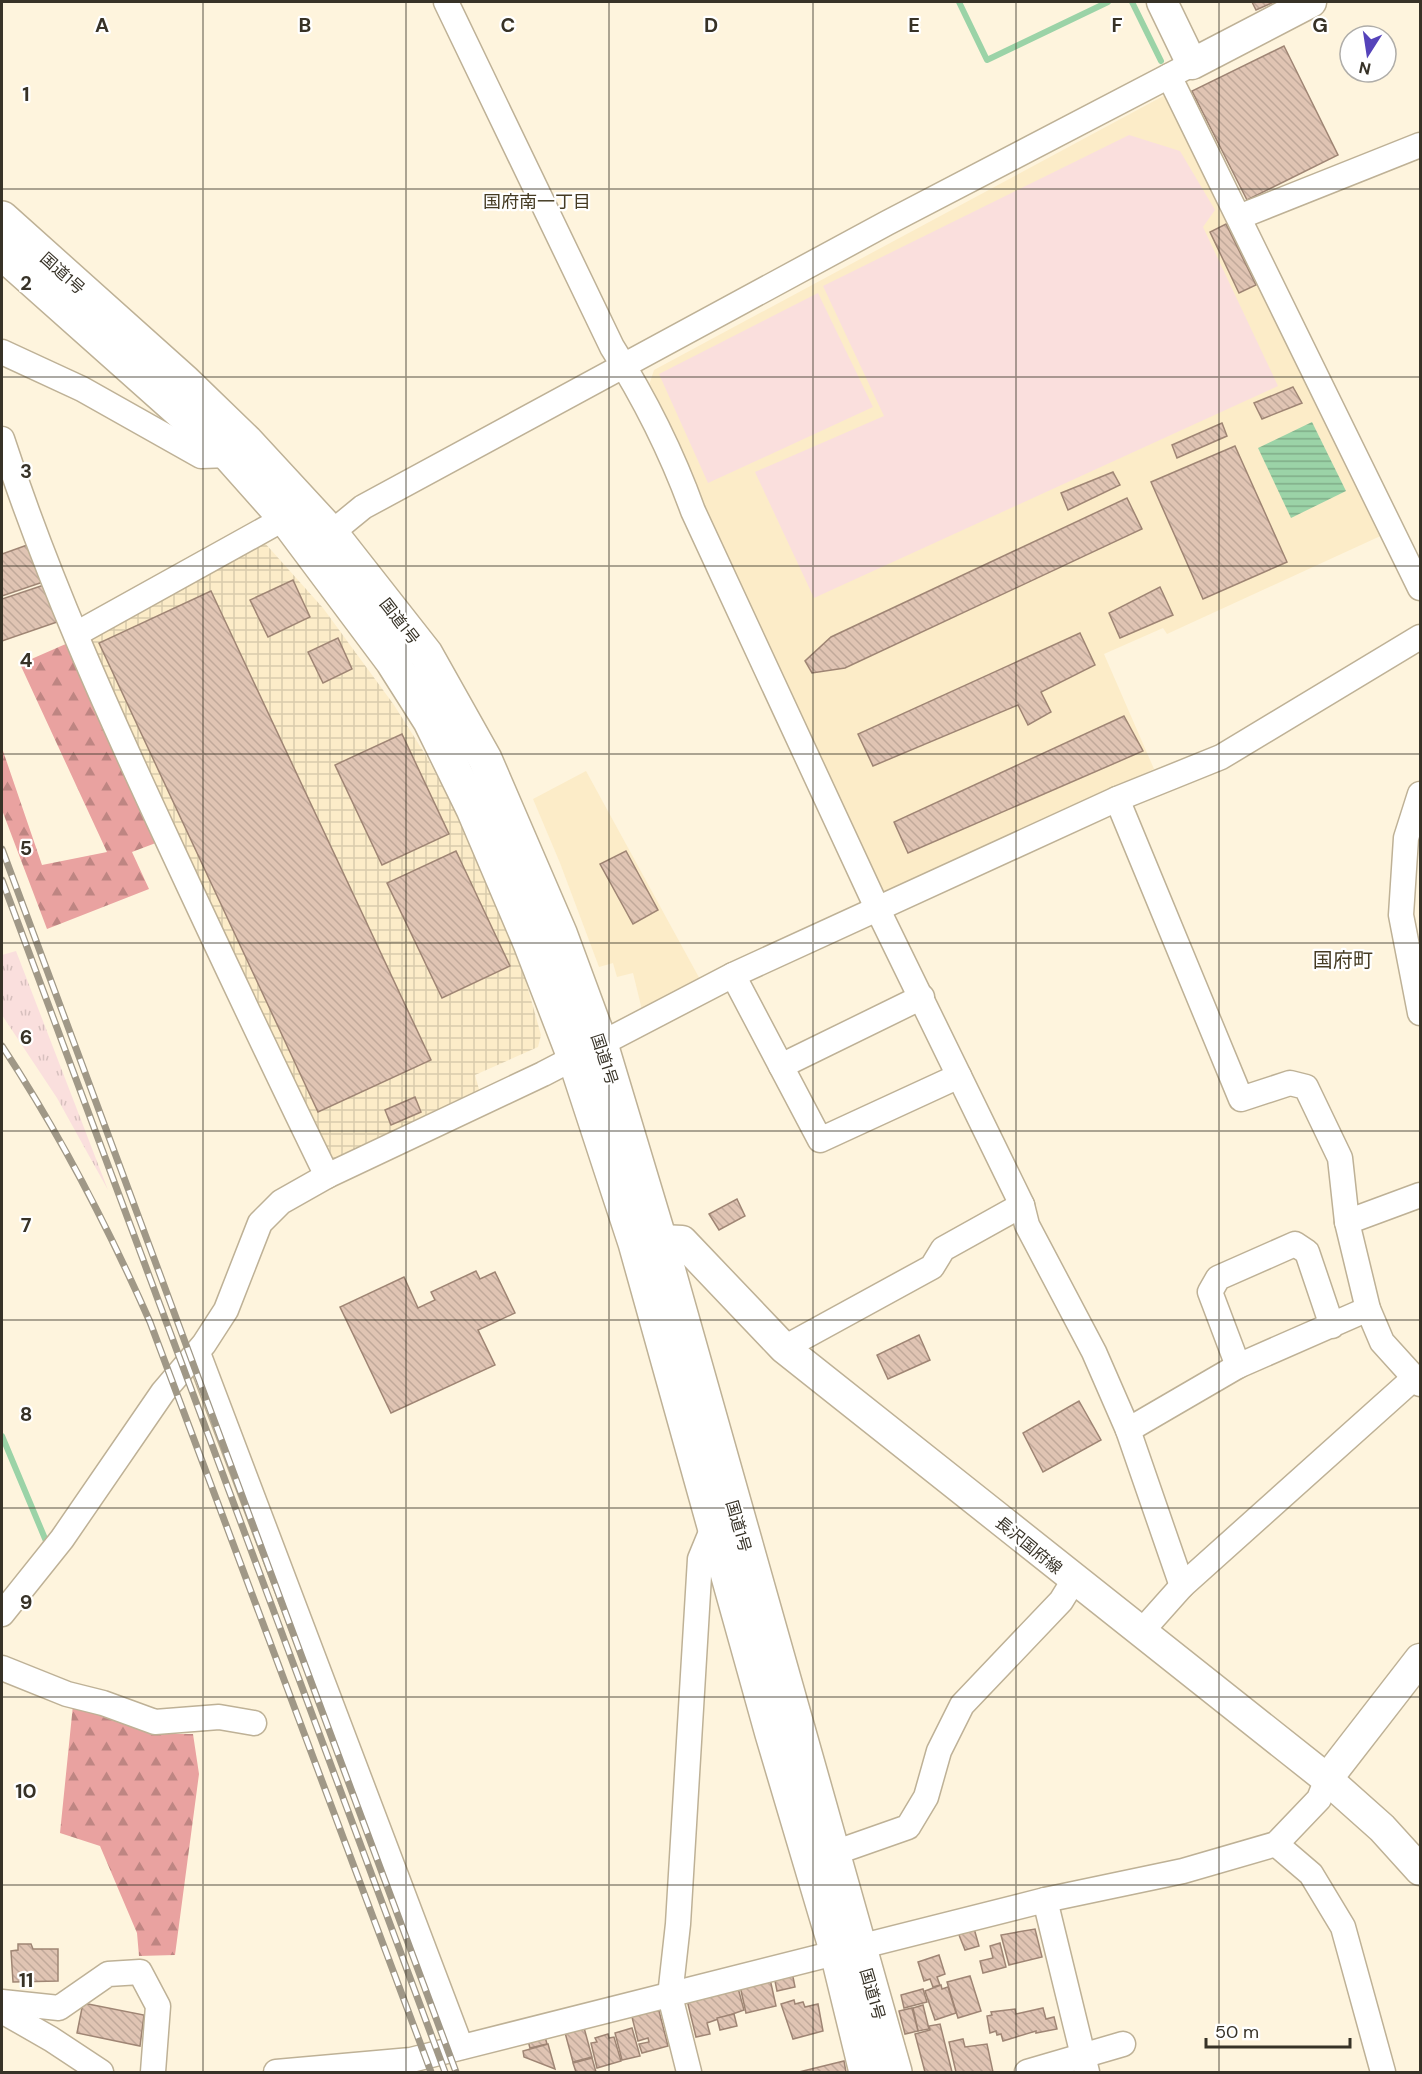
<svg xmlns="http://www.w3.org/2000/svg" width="1422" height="2074" viewBox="0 0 1422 2074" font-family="'DM Sans','Noto Sans JP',sans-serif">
  <defs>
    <pattern id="industrial-grid" width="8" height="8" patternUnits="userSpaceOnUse" patternTransform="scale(1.5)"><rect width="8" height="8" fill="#fcecc8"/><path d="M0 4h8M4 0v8" fill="none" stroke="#d9cbac"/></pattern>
    <pattern id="grass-tufts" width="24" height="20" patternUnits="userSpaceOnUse" patternTransform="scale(1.5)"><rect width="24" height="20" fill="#fadfdd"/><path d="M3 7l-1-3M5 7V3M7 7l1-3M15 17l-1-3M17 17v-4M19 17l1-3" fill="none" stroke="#d7c0be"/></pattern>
    <pattern id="forest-firs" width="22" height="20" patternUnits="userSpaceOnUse" patternTransform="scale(1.5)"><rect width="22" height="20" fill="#e9a2a0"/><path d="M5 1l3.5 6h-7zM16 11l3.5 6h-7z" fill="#be8582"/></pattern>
    <pattern id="water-rules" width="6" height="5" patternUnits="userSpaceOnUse" patternTransform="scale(1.5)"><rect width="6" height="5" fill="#9bd3a7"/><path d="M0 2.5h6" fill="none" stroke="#7fac88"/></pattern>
    <pattern id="building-back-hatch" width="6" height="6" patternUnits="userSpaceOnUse" patternTransform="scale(1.5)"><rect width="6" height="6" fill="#e0c4b3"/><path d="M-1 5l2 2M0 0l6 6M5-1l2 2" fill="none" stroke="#c1a99a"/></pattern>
  </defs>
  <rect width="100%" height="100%" fill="#fef4dd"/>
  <g fill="#fcecc8">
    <polygon points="1167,94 1387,533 1167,634 1163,628 1104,654 1154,769 881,897 649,385 654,370"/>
    <polygon points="586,771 702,983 643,1014 633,973 617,977 613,963 599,967 560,863 533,799"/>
  </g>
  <polygon fill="url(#industrial-grid)" points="263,541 323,608 394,705 425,754 460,819 498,910 523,971 541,1035 538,1047 475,1075 480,1093 329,1164 83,640"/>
  <polygon fill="url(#grass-tufts)" points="16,951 108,1190 57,1098 2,1015 2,955"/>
  <g fill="url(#forest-firs)">
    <polygon points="68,643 161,841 132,852 149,889 47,929 2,810 2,748 42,865 107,852 20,664"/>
    <polygon points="73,1705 156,1734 193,1734 199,1774 175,1955 139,1956 137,1933 100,1846 60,1833"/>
  </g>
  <g fill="#fadfdd">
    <polygon points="1129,135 1180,151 1215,210 1203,227 1278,386 814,598 755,472 884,416 823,286"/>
    <polygon points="818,293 873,407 708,483 659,374"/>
  </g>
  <polygon fill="url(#water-rules)" points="1312,422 1346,491 1291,518 1258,448"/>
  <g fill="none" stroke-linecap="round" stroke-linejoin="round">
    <g stroke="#9bd3a7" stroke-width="6">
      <polyline points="959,2 987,60 1108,2"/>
      <polyline points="1132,2 1161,61"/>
      <polyline points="2,1436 46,1541"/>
    </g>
  </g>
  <g fill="url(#building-back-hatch)" stroke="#9f8574" stroke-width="1.5">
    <polygon points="1252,2 1274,2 1256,10"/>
    <polygon points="1284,46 1338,155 1247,200 1192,91"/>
    <polygon points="1226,224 1256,285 1239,293 1210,232"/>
    <polygon points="1293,387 1302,403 1262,419 1254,403"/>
    <polygon points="1222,423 1227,436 1177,458 1172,445"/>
    <polygon points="1235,446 1287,562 1203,599 1151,482"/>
    <polygon points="1113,472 1120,485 1068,510 1061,493"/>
    <polygon points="1127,498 1142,529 845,668 812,673 805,661 831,637"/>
    <polygon points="30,544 43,582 2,596 2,554"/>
    <polygon points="293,580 310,617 268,637 250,600"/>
    <polygon points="44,585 57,622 2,641 2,599"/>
    <polygon points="1160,587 1173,615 1120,638 1109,613"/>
    <polygon points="211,591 431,1060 318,1112 99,643"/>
    <polygon points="1080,633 1095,665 1041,692 1051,712 1028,725 1018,705 873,766 858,734"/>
    <polygon points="338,638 352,669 323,683 308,652"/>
    <polygon points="1124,716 1143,751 908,853 894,822"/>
    <polygon points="402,734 449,834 382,865 335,765"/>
    <polygon points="456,851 510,966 442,998 387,883"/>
    <polygon points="626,851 658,910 633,924 600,864"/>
    <polygon points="415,1097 421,1112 391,1125 385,1110"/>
    <polygon points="737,1199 745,1216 719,1230 709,1214"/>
    <polygon points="476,1271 480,1279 495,1272 515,1313 478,1330 495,1365 391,1413 340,1307 404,1277 418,1308 435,1300 431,1292"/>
    <polygon points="919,1335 930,1360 888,1379 877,1355"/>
    <polygon points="1079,1401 1101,1440 1043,1472 1023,1433"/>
    <polygon points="973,1925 979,1946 965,1950 957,1930"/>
    <polygon points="1035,1929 1042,1957 1009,1965 1001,1935"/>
    <polygon points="1000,1943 1006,1967 983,1973 980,1961 993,1958 990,1946"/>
    <polygon points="18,1944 31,1944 33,1949 58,1949 58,1981 13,1982 11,1951 18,1950"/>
    <polygon points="939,1955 945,1974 937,1977 940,1985 933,1987 930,1979 924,1981 918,1962"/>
    <polygon points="792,1972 795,1987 777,1991 774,1976"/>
    <polygon points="970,1976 981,2011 958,2018 947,1982"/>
    <polygon points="770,1979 776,2006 746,2013 740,1986"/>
    <polygon points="941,1985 942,1989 948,1987 956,2013 935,2020 925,1991"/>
    <polygon points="738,1988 744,2010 707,2023 710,2034 696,2037 687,2000"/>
    <polygon points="923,1989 927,2002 904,2008 901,1995"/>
    <polygon points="794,2000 795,2004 803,2002 805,2007 818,2004 823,2031 793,2039 781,2004"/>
    <polygon points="83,2003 144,2015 140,2046 77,2033"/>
    <polygon points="923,2005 929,2029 918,2031 913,2008"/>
    <polygon points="912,2008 918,2031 905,2034 899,2011"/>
    <polygon points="1043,2008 1046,2019 1054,2017 1057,2029 1036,2033 1036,2031 1003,2041 1001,2034 997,2035 996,2031 990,2033 987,2016 992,2015 991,2012 1015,2009 1016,2014"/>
    <polygon points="648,2009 659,2011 668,2046 642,2053 639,2044 649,2042 648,2038 638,2041 631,2013"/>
    <polygon points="734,2014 737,2026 720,2030 717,2018"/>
    <polygon points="583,2024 592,2057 573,2062 564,2029"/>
    <polygon points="940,2024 952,2072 925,2072 915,2034 930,2030 929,2026"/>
    <polygon points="632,2028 640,2056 622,2060 615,2033"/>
    <polygon points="544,2033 547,2044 530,2048 527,2037"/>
    <polygon points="608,2034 609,2038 614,2037 621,2061 597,2068 591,2043 597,2042 595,2038"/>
    <polygon points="963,2039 965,2047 987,2044 993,2072 956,2072 949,2042"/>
    <polygon points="548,2044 555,2069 524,2057 523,2051"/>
    <polygon points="592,2058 596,2072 576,2072 573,2063"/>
    <polygon points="844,2061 846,2072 799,2072"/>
  </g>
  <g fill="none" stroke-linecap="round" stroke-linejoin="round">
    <g stroke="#beb196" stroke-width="27">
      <g id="minor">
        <path d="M446,2L612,347C645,399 672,453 693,511L878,910L1022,1205L1027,1225L1094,1352L1128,1430L1182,1586"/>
        <polyline points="1169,76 1420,588"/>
        <polyline points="1239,217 1420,145"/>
        <polyline points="2,352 82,389 201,456 229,455"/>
        <path d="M2,439C47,577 107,710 168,841C220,953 273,1065 327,1176"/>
        <polyline points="319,543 363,507 887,223 1192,64"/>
        <polyline points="76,634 285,518"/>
        <polyline points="1420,794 1406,838 1401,915 1420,1013"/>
        <polyline points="1117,799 1241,1099 1290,1083 1306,1087 1340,1158 1347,1222 1368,1309 1382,1342 1420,1384"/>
        <polyline points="733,975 820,1140 959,1076"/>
        <polyline points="781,1066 922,997"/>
        <polyline points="1347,1222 1420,1195"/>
        <polyline points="1332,1326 1307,1252 1295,1244 1218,1278 1210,1292 1238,1366 1368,1309"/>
        <polyline points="784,1348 932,1267 943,1249 1022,1205"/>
        <polyline points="198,1353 461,2047"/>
        <polyline points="1128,1430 1238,1366"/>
        <polyline points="2,1614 62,1539 163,1392 204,1344 226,1310 260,1223 281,1202 327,1176 543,1074 733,975 1117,799 1221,757 1420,637"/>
        <polyline points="1141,1632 1182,1586 1413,1379"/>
        <polyline points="2,1668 67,1694 103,1703 155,1722 219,1717 254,1723"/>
        <polyline points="1276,1844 1311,1874 1343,1927 1383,2072"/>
        <polyline points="834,1853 908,1827 926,1797 939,1751 962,1705 1061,1601 1074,1580"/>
        <polyline points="1045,1900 1087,2072"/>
        <polyline points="2,2002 59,2008 108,1974 140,1972 158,2006 153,2072"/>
        <polyline points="2,2011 51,2039 101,2072"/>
        <polyline points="276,2072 411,2060 1045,1900 1183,1871 1276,1844 1319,1799 1327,1779"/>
        <polyline points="689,2072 670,1996 678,1924 700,1559 714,1525"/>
        <polyline points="1027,2072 1123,2044"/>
      </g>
    </g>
    <g stroke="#beb196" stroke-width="33">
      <g id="major">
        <polyline points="1162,2 1192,64 1311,2"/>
        <polyline points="638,1243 660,1240 682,1241 784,1348 1327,1779 1382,1828 1420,1870"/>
        <polyline points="1327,1779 1420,1659"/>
      </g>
    </g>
    <g stroke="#beb196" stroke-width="36">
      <g id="highway">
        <polyline points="2,218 185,382 246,441 331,533 426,654 485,759 560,933 601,1044 660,1240 895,2072"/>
        <polyline points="2,253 229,455 285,518 392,661 430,721 473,809 530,943 574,1057 635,1243 772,1734 837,1953 866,2072"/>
      </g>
    </g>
    <use href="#minor" stroke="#fff" stroke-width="24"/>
    <use href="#major" stroke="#fff" stroke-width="30"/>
    <use href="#highway" stroke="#fff" stroke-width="33"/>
    <g stroke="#a09887" stroke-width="7">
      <g id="rail">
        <polyline points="2,849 456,2072"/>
        <polyline points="2,880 445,2072"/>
        <path d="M2,1046C60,1134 107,1225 150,1322L431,2072"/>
      </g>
    </g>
    <use href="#rail" stroke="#fff" stroke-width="4.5" stroke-dasharray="14" stroke-linecap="butt"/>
  </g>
  <path fill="none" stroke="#373227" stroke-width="1.5" stroke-opacity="0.55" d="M203,2V2072M406,2V2072M609,2V2072M813,2V2072M1016,2V2072M1219,2V2072M2,189H1420M2,377H1420M2,566H1420M2,754H1420M2,943H1420M2,1131H1420M2,1320H1420M2,1508H1420M2,1697H1420M2,1885H1420"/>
  <g text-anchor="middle" stroke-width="4.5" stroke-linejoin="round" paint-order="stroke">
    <g font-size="16" fill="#373227" stroke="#fff">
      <text transform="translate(63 273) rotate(42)" y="6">国道1号</text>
      <text transform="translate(400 621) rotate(52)" y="6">国道1号</text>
      <text transform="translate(605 1059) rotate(72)" y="6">国道1号</text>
      <text transform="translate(739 1526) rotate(74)" y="6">国道1号</text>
      <text transform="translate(1029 1545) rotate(39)" y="6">長沢国府線</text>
      <text transform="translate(873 1994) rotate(74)" y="6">国道1号</text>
    </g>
    <g font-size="18" fill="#453b23" stroke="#fff">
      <text x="537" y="208">国府南一丁目</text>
    </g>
    <g font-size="20" fill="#453b23" stroke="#fff">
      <text x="1343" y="967">国府町</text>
    </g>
  </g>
  <g font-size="20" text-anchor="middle" font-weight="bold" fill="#373227" stroke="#fff" stroke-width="4.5" stroke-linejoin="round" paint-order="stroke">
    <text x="102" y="32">A</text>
    <text x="305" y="32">B</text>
    <text x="508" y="32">C</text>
    <text x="711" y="32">D</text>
    <text x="914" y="32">E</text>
    <text x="1117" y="32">F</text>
    <text x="1320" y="32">G</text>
    <text x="26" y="101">1</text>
    <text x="26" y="290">2</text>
    <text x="26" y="478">3</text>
    <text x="26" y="667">4</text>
    <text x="26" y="855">5</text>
    <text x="26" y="1044">6</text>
    <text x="26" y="1232">7</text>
    <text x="26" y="1421">8</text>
    <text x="26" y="1609">9</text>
    <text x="26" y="1798">10</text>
    <text x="26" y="1987">11</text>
  </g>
  <rect width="1422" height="2074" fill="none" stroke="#373227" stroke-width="6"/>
  <g transform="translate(1368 54) rotate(192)"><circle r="28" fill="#ffffff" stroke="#afada9" stroke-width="1.5"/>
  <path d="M0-4.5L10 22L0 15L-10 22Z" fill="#5543ba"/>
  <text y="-9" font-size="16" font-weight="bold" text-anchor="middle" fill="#373227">N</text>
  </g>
  <path d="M1206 2038v9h144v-9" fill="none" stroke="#373227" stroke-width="3"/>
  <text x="1215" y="2038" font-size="18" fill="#373227" stroke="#ffffff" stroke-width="4.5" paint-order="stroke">50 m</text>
</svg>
